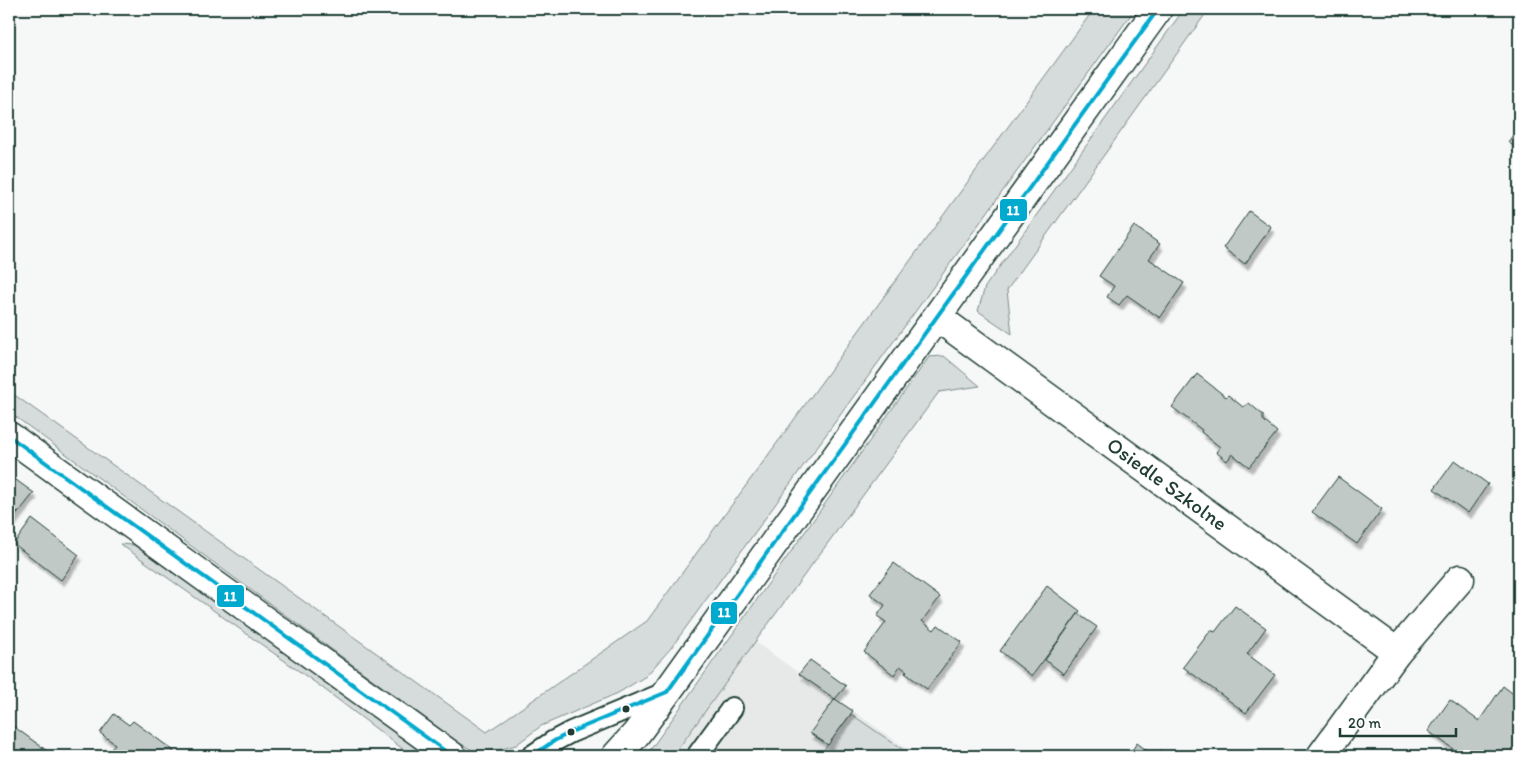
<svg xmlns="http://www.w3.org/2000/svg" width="1528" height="765" viewBox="0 0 1528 765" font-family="Itim,sans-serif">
  <defs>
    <filter id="shadow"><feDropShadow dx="3" dy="5.5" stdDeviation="1" flood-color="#0004"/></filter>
  </defs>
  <rect width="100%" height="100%" fill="#f6f7f7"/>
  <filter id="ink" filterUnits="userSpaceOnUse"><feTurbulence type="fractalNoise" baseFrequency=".02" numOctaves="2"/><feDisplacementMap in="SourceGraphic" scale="10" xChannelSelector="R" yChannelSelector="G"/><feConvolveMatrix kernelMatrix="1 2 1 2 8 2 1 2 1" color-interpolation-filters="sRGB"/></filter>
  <g filter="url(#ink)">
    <polygon fill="#e6e9e8" points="755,642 917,756 673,756"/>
    <g fill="#d6dcdb" stroke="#7a8c88">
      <polygon points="1094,9 1135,9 671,648 646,676 618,693 541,726 516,745 502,749 476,752 459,743 9,412 9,391 487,732 647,621"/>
      <polygon points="1184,9 1209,9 1007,290 1012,334 978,311 985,287"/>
      <polygon points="944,356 980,386 939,392 755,642 673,756 646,756 929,357"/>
      <polygon points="120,544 134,545 324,679 426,756 412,756 320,686"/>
      <polygon points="851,714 912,756 819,756"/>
    </g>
    <g fill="#c0c9c6" stroke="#1f3d34" filter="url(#shadow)">
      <polygon points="1519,127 1519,150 1508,142"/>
      <polygon points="1249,211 1271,227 1245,264 1223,248"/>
      <polygon points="1134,226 1160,244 1149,259 1184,283 1160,318 1127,295 1119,305 1107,297 1114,286 1099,276"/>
      <polygon points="1197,374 1226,397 1228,395 1243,407 1249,403 1263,415 1263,420 1277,432 1249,467 1232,454 1227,461 1216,452 1220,447 1201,432 1202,430 1172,407"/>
      <polygon points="1455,460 1488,484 1468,513 1434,489"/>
      <polygon points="9,475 34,493 18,513 9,506"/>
      <polygon points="1338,477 1382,509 1357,544 1312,512"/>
      <polygon points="9,506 18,513 9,525"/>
      <polygon points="32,519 79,555 61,580 14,544"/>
      <polygon points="894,563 940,597 922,621 934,630 938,625 962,642 927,689 905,673 907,671 900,666 894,675 864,652 886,622 877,616 885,605 870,594"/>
      <polygon points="1047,586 1080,611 1032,676 1000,651"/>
      <polygon points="1235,606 1266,628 1247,654 1275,675 1246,713 1183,667 1211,630 1215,632"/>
      <polygon points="1078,614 1097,627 1064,674 1045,660"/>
      <polygon points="810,660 846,686 835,699 799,674"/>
      <polygon points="1503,686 1516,696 1519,695 1519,756 1463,756 1428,731 1450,700 1479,721"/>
      <polygon points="835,699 853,711 828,745 810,733"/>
      <polygon points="114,714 129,725 133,721 174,751 170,756 106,756 115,744 100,733"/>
      <polygon points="9,723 54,756 9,756"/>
      <polygon points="1137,743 1154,756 1128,756"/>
      <polygon points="1160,750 1169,756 1156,756"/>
    </g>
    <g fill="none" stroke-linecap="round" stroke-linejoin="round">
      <g stroke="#1f3d34" stroke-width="24">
        <g id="lane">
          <polyline points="532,756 554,741 571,732 667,692"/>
          <polyline points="697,756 732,708"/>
        </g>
      </g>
      <g stroke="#1f3d34" stroke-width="31">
        <g id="street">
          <polyline points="937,317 1397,652"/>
          <polyline points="9,436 452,756"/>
          <polyline points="616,756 636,734 667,692 1158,9"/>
          <polyline points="1321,756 1397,652 1460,579"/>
        </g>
      </g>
      <use href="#lane" stroke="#fff" stroke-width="20"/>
      <use href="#street" stroke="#fff" stroke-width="28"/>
      <g stroke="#fff" stroke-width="8">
        <g id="bus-1">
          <polyline points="9,436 452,756"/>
          <polyline points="532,756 554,741 571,732 667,692 1158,9"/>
        </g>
      </g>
      <use href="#bus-1" stroke="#00a9ce" stroke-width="4"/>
    </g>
  </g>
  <g fill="#1f3d34" stroke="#fff" stroke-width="2">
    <circle cx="626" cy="709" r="4.5"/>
    <circle cx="571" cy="732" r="4.5"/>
  </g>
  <g text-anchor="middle" stroke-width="5" stroke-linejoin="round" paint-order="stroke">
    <g font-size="21" fill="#1f3d34" stroke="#fff">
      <text transform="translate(1167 484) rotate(36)" y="7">Osiedle Szkolne</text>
    </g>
  </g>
  <g stroke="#fff" stroke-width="2">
    <rect x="999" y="198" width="29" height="24" rx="5" fill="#00a9ce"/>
    <rect x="216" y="584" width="29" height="24" rx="5" fill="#00a9ce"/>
    <rect x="710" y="601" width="28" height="24" rx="5" fill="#00a9ce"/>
  </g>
  <g font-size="14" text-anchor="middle" font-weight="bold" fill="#fff">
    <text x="1013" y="215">11</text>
    <text x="230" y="601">11</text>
    <text x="724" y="617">11</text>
  </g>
  <rect width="1528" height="765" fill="none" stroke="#fff" stroke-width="30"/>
  <rect x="15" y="15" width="1498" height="735" fill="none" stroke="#1f3d34" stroke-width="2" filter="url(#ink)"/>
  <path d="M1340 728v8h116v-8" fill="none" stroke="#1f3d34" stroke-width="2.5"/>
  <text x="1348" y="728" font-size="15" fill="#1f3d34" stroke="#ffffff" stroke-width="4" paint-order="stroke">20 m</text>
</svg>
